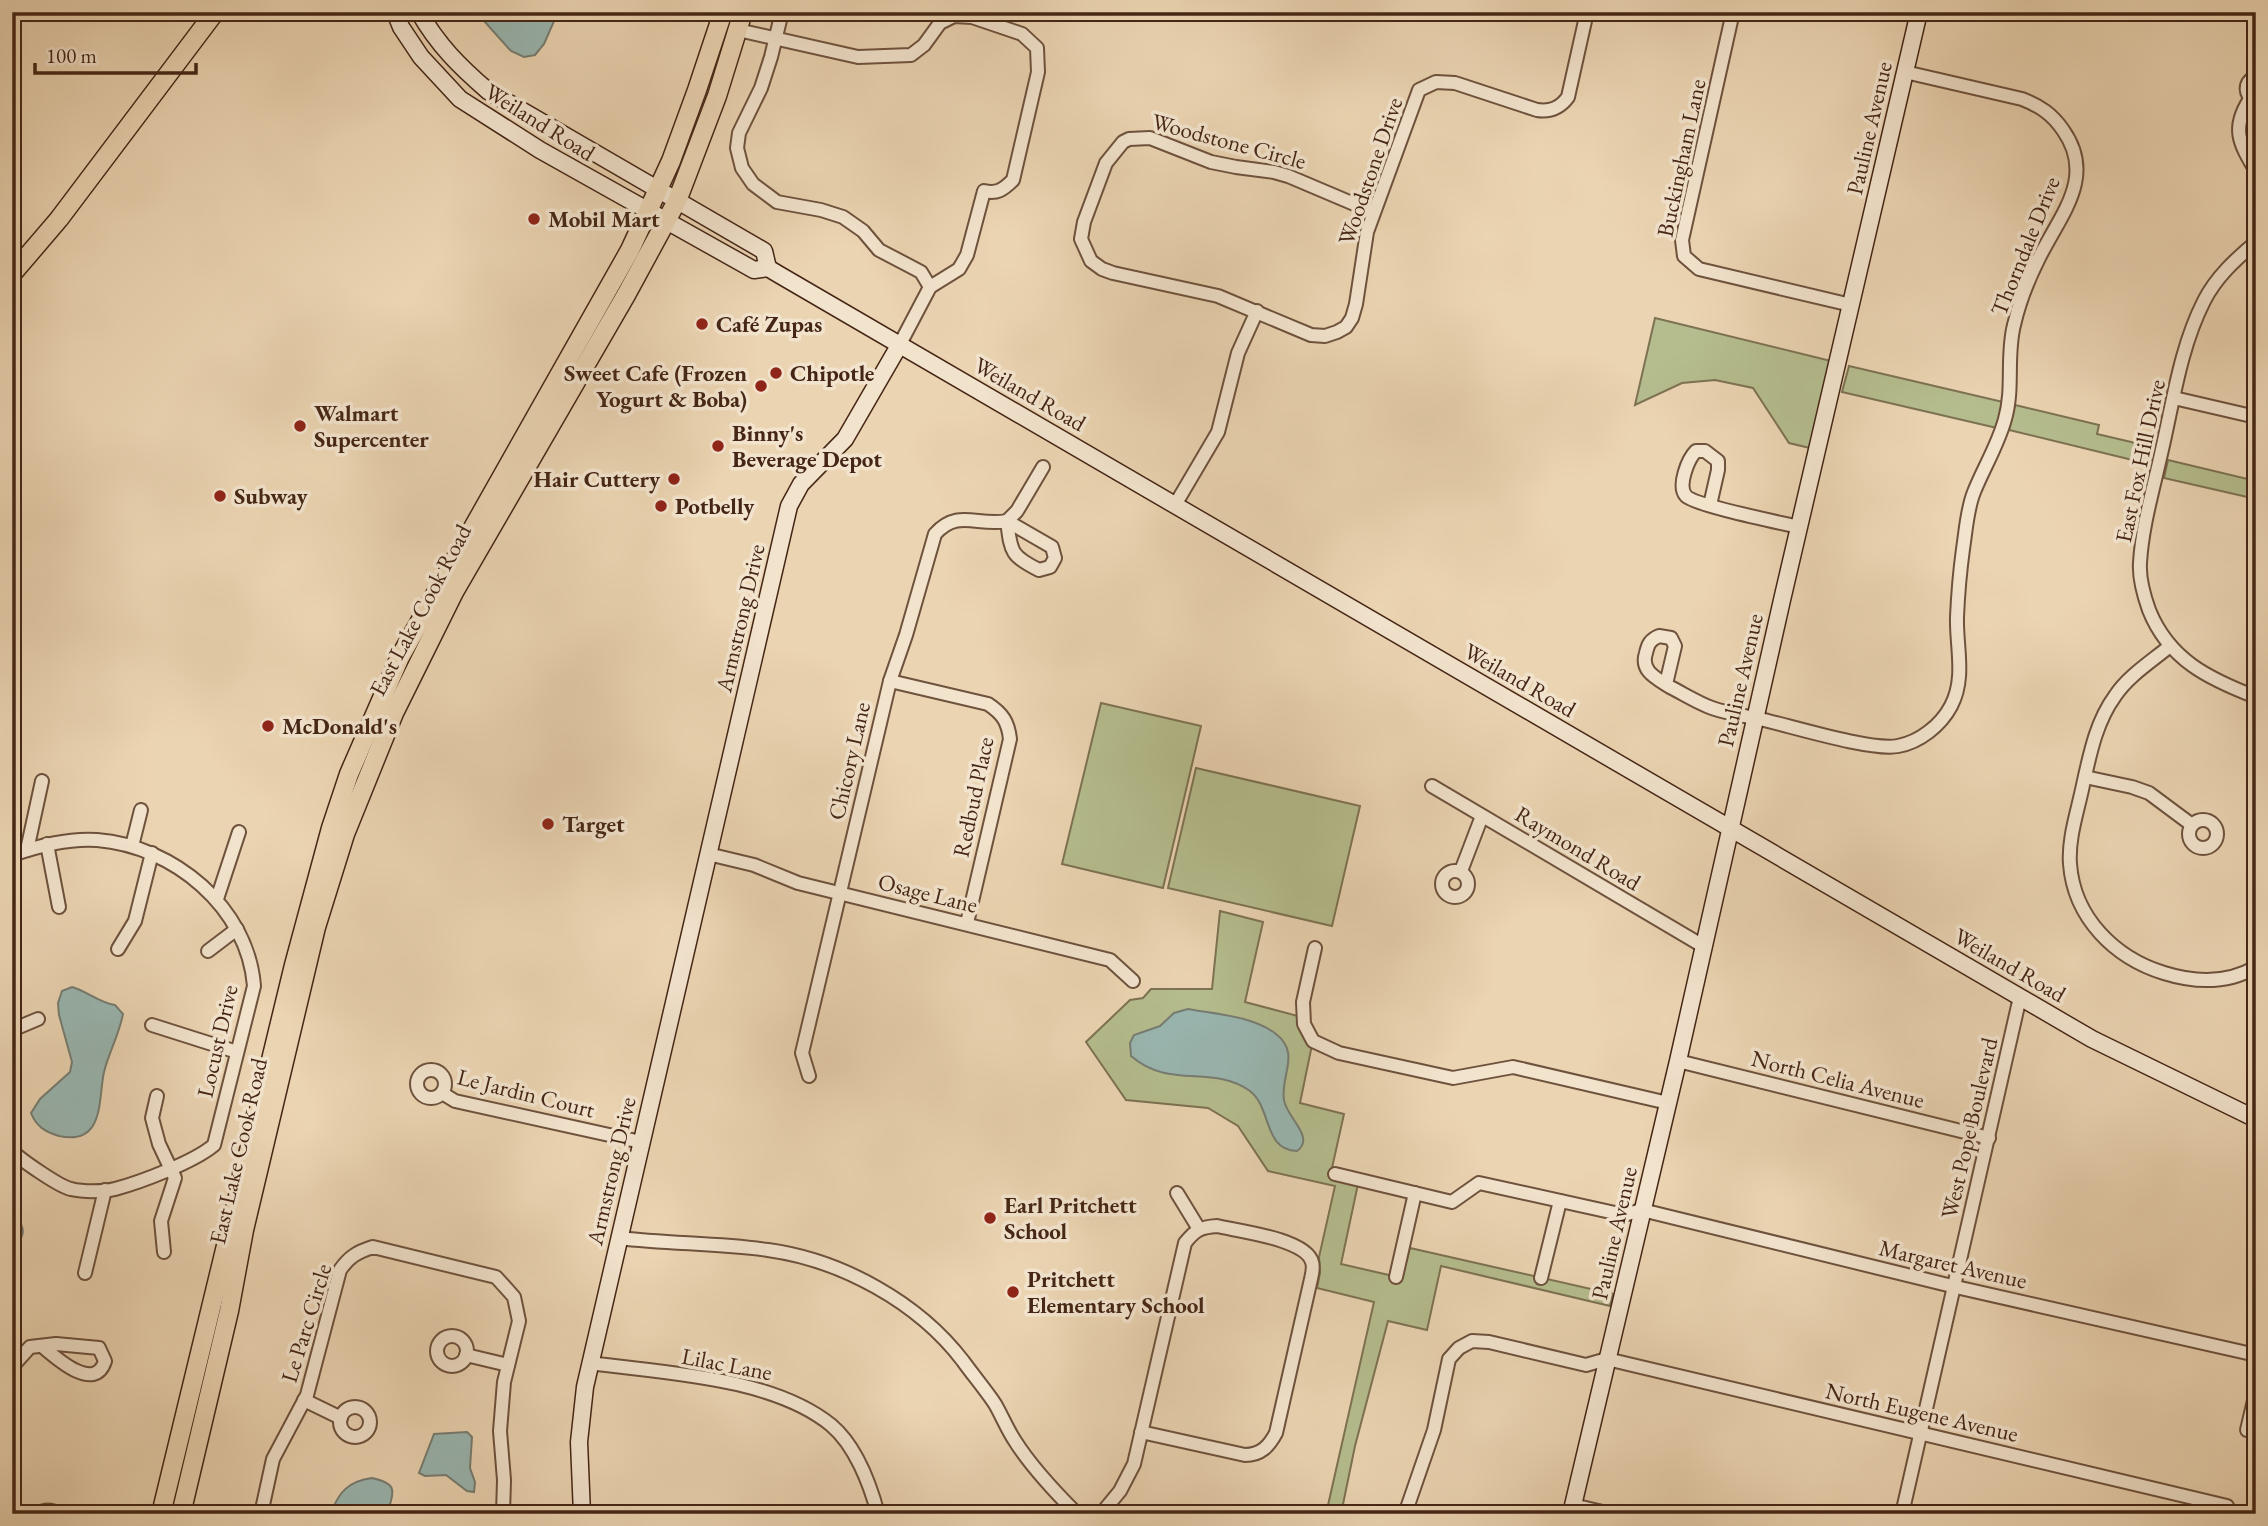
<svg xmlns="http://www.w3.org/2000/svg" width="2268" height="1526" viewBox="0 0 2268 1526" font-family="'EB Garamond',serif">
  <rect width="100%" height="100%" fill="#ebd4b2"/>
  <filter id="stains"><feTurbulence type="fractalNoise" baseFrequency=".00286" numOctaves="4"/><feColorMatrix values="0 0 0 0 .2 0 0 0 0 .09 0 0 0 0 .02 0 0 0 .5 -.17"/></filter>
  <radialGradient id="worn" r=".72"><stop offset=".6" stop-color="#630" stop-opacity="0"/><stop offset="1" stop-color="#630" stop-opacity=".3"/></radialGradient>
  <g fill="#b5bd8e" stroke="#7d7252" stroke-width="2">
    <polygon points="1655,318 1831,361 1810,448 1789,443 1753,388 1715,380 1682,383 1635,405"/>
    <polygon points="1849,366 2003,402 1997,428 1842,392"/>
    <polygon points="2015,405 2099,425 2097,434 2157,448 2153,465 2009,430"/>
    <polygon points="2168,460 2256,481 2256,499 2164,478"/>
    <polygon points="1101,703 1201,726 1163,888 1062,864"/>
    <polygon points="1196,768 1360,806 1332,926 1168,888"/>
    <polygon points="1220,911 1263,922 1245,1002 1298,1016 1312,1045 1300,1103 1344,1114 1330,1177 1358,1184 1341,1264 1402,1278 1410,1248 1613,1294 1610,1306 1441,1266 1427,1330 1388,1321 1355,1446 1341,1514 1326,1514 1374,1302 1317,1288 1320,1273 1319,1257 1335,1186 1268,1171 1238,1126 1208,1108 1126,1100 1086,1042 1130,1000 1143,998 1151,989 1212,989"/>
  </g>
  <g fill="#99b7b1" stroke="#777d73" stroke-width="2">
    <polygon points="476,12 558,12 544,44 535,55 524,57 511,51"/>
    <path d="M72,987C87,991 99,1003 115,1005L123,1014C119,1035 109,1052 104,1072C98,1099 105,1146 59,1136C45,1132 36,1126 31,1113L40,1099L70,1072L72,1062L59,1015L58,1003L62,991Z"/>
    <path d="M1188,1009C1216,1014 1253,1016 1276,1034C1301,1053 1280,1076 1284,1100C1286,1117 1316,1137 1297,1151C1263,1150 1272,1108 1250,1091C1212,1064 1170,1090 1131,1056L1130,1043L1134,1035L1160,1026L1174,1013Z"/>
    <path d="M12,1209C21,1222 31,1236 12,1245Z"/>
    <polygon points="467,1432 472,1437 470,1468 475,1482 474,1492 467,1491 446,1475 425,1476 419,1473 434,1434"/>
    <path d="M372,1478C395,1483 396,1489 388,1510L376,1514H331C338,1492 349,1481 372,1478Z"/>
  </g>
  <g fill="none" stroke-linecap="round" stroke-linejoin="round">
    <g stroke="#6e523d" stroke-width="16">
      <g id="street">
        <polyline points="782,12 771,57 761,88 739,133 737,148 742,168 753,184 777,202 821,210 843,217 863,231 879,250 921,272 930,287"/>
        <polyline points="1733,12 1682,240 1684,256 1699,269 1851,305"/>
        <path d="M738,30L858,57L911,55L924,45L940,23L954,16L972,17L1022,34L1037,48L1038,72L1013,180C1003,190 997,194 984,191L967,255L959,269L930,287L900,344"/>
        <path d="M2250,99C2231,128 2239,143 2256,171"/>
        <path d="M2256,102C2244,95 2243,83 2256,76"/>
        <path d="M1373,212L1288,176L1274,172L1236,167L1211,162L1150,138L1129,139L1123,142L1106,163L1084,222L1081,239L1091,261L1102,269L1113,273L1218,296L1311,335L1325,336L1337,332L1346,327L1352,318L1356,304L1367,232L1419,90L1436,82L1455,83L1537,110C1551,112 1560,108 1568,97L1587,12"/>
        <path d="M2256,242C2236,259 2216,277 2204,301C2180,348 2173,403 2161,454C2153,490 2142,527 2140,563C2139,578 2144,596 2149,610C2169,660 2209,679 2256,697"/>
        <polyline points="2174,398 2256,417"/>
        <polyline points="1175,505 1218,432 1238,353 1257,311"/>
        <path d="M1710,505L1718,470V461L1705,451H1696C1688,459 1677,486 1686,496C1694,505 1782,523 1799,527"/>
        <path d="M1007,521L1052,547L1055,558L1050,567L1039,570C1010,556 1011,551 1007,521Z"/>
        <path d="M2170,646C2152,661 2128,676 2115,696C2096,722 2090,754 2083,785C2078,810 2068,838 2070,864C2074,918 2115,958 2164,973C2196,983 2227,984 2256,967"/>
        <path d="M890,681L988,704C1003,714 1008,722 1010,739L967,923"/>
        <path d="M1666,684L1675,646L1671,638L1659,636C1650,640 1648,644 1646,653C1640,671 1656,678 1670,687C1684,694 1698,703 1712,708C1729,714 1747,716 1764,720C1794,727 1872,751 1898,746C1920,742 1941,725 1951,706C1966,678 1956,646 1957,617C1958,594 1960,571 1963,549C1966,530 1967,509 1974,492C1984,467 1998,445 2005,419C2014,388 2006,356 2014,325C2019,303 2028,280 2038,260C2059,216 2097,178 2063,130C2052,114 2040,106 2022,99L1905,72"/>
        <polyline points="2085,777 2132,787 2149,793 2192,825"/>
        <polyline points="1432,786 1703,946"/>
        <circle cx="2203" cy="834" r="14"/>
        <polyline points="47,844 59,907"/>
        <polyline points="132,846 141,810"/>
        <polyline points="27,850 42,781"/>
        <polyline points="708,854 754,865 798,883 1110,960 1133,981"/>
        <path d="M12,855C39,846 68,838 97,840C174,846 248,908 254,986L214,1145C194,1162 141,1182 115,1189C103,1192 83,1192 71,1189C60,1187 21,1160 12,1151"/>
        <circle cx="1455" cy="884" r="13"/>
        <polyline points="1461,871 1482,816"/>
        <polyline points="217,899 239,832"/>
        <polyline points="1315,948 1303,1002 1304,1024 1313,1041 1339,1053 1453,1078 1513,1067 1668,1103"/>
        <polyline points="118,949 135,921 152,853"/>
        <polyline points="208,951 237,929"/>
        <polyline points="152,1025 237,1052"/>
        <polyline points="12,1030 38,1019"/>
        <polyline points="1678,1061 1989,1138"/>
        <circle cx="431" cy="1084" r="14"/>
        <path d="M809,1076L802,1053L890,681L906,635L935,534C958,508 978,527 1007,521L1017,511L1043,467"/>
        <polyline points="442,1093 455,1101 641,1142"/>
        <polyline points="157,1096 152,1118 159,1144 175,1178 161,1221 164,1252"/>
        <polyline points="1335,1174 1452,1202 1479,1183 1624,1215 1642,1210 1956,1287 2256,1355"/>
        <polyline points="1177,1193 1199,1229"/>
        <path d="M619,1238C669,1244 719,1243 768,1250C841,1260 918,1302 963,1361C973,1375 985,1389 995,1404C1002,1416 1007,1429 1015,1441C1032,1468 1055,1492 1077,1514"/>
        <polyline points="85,1273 105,1190"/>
        <polyline points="1396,1277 1415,1193"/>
        <polyline points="1541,1278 1560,1201"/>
        <circle cx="452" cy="1351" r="15"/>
        <polyline points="466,1355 508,1365"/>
        <path d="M590,1363C664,1373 772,1377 831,1425C855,1445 870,1484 878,1514"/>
        <path d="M12,1367L30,1347L56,1344L99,1348L105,1361C95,1393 57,1359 42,1346"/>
        <polyline points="304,1400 341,1418"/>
        <circle cx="355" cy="1422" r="15"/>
        <polyline points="2247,1430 2256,1392"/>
        <polyline points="1573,1505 1611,1514"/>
        <path d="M37,1514C45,1509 51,1509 59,1514"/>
        <path d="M261,1514L273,1459L307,1395L340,1270C349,1257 357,1252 373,1247L496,1277L514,1297L519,1321L504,1382L500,1431L504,1480L503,1514"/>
        <path d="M1101,1514L1120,1491L1134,1464L1185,1243C1195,1230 1201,1227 1217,1226C1238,1231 1306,1239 1312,1262C1314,1267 1312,1274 1311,1279L1276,1433C1269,1446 1261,1455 1245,1455L1141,1432"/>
        <polyline points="1405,1514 1434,1430 1449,1359 1459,1348 1472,1341 1489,1342 1586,1365 1607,1359 2227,1506"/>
        <polyline points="1902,1514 2020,997"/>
      </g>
    </g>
    <g stroke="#452616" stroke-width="19">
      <g id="secondary">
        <polyline points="395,12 401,27 421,57 460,99 540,150 754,270 768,268 778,274 2092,1039 2256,1119"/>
        <path d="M419,12C438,45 459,66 488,91L764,251L768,268"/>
        <polyline points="582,1514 579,1442 585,1387 789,506 801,484 845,439 900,344"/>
        <polyline points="1571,1514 1678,1061 1782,600 1919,12"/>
      </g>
    </g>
    <g stroke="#452616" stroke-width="21">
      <g id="primary">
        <polyline points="12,274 59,219 215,12"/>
        <polyline points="161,1514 294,965 331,828 349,774 400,657 630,250 671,161 697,90 723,12"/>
        <polyline points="181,1514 229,1311 244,1230 316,927 345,834 394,713 454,592 626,295 677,201 717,96 743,12"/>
      </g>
    </g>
    <use href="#street" stroke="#f2e3cd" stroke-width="12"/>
    <use href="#secondary" stroke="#f2e3cd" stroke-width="16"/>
    <use href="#primary" stroke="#ebd4b2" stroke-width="18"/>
  </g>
  <g fill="#8f2418" stroke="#f2e3cd" stroke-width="2.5">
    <circle cx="534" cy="219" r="7"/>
    <circle cx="702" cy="324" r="7"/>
    <circle cx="776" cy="373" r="7"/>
    <circle cx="761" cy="386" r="7"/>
    <circle cx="300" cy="426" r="7"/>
    <circle cx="718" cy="446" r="7"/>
    <circle cx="674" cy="479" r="7"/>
    <circle cx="220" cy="496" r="7"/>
    <circle cx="661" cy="506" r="7"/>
    <circle cx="268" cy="726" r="7"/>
    <circle cx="548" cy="824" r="7"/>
    <circle cx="990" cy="1218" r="7"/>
    <circle cx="1013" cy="1292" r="7"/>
  </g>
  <g text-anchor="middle" stroke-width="7" stroke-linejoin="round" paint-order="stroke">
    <g font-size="23" fill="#452616" stroke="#f2e3cd">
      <text transform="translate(540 122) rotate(32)" y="8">Weiland Road</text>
      <text transform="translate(1869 128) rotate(-77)" y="8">Pauline Avenue</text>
      <text transform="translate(1229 141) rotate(15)" y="8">Woodstone Circle</text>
      <text transform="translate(1681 158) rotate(-78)" y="8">Buckingham Lane</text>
      <text transform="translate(1370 171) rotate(-71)" y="8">Woodstone Drive</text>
      <text transform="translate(2025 246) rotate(-68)" y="8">Thorndale Drive</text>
      <text transform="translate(1030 394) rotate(30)" y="8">Weiland Road</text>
      <text transform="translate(2140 461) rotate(-78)" y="8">East Fox Hill Drive</text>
      <text transform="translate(420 610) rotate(-62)" y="8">East Lake Cook Road</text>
      <text transform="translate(740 618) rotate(-77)" y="8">Armstrong Drive</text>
      <text transform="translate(1520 680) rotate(30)" y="8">Weiland Road</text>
      <text transform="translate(1740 680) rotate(-77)" y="8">Pauline Avenue</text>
      <text transform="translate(849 761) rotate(-77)" y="8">Chicory Lane</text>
      <text transform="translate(973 797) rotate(-78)" y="8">Redbud Place</text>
      <text transform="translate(1578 848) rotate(31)" y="8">Raymond Road</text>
      <text transform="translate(928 893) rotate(14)" y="8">Osage Lane</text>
      <text transform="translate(2010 965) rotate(30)" y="8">Weiland Road</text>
      <text transform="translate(217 1041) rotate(-77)" y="8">Locust Drive</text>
      <text transform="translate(1838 1079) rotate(14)" y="8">North Celia Avenue</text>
      <text transform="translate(526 1093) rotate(14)" y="8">Le Jardin Court</text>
      <text transform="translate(1969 1128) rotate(-77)" y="8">West Pope Boulevard</text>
      <text transform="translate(238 1151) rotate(-77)" y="8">East Lake Cook Road</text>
      <text transform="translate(611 1171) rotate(-77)" y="8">Armstrong Drive</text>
      <text transform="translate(1614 1233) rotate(-77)" y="8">Pauline Avenue</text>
      <text transform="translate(1953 1264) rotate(13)" y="8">Margaret Avenue</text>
      <text transform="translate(306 1323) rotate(-73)" y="8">Le Parc Circle</text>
      <text transform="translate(727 1364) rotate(11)" y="8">Lilac Lane</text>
      <text transform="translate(1922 1412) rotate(13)" y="8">North Eugene Avenue</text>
    </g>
    <g font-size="23" font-weight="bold" fill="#452616" stroke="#f2e3cd" text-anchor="start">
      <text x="548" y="227">Mobil Mart</text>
      <text x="716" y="332">Café Zupas</text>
      <text x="747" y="381" text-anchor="end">Sweet Cafe (Frozen<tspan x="747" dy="26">Yogurt &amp; Boba)</tspan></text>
      <text x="790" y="381">Chipotle</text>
      <text x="314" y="421">Walmart<tspan x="314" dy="26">Supercenter</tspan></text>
      <text x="732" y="441">Binny's<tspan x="732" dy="26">Beverage Depot</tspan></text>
      <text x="660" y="487" text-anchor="end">Hair Cuttery</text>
      <text x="234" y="504">Subway</text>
      <text x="675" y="514">Potbelly</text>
      <text x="282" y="734">McDonald's</text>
      <text x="562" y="832">Target</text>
      <text x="1004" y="1213">Earl Pritchett<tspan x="1004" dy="26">School</tspan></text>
      <text x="1027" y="1287">Pritchett<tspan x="1027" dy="26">Elementary School</tspan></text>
    </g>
  </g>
  <rect width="2268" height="1526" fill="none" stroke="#ebd4b2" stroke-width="42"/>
  <rect x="14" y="14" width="2240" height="1498" fill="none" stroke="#452616" stroke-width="3.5"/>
  <rect x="21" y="21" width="2226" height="1484" fill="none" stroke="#452616" stroke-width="2"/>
  <path d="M35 63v10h161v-10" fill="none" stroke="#452616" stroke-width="3.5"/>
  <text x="46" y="63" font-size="21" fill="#452616" stroke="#f2e3cd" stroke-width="5" paint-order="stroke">100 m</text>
  <rect width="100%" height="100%" filter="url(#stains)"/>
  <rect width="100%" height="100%" fill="url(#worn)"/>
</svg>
